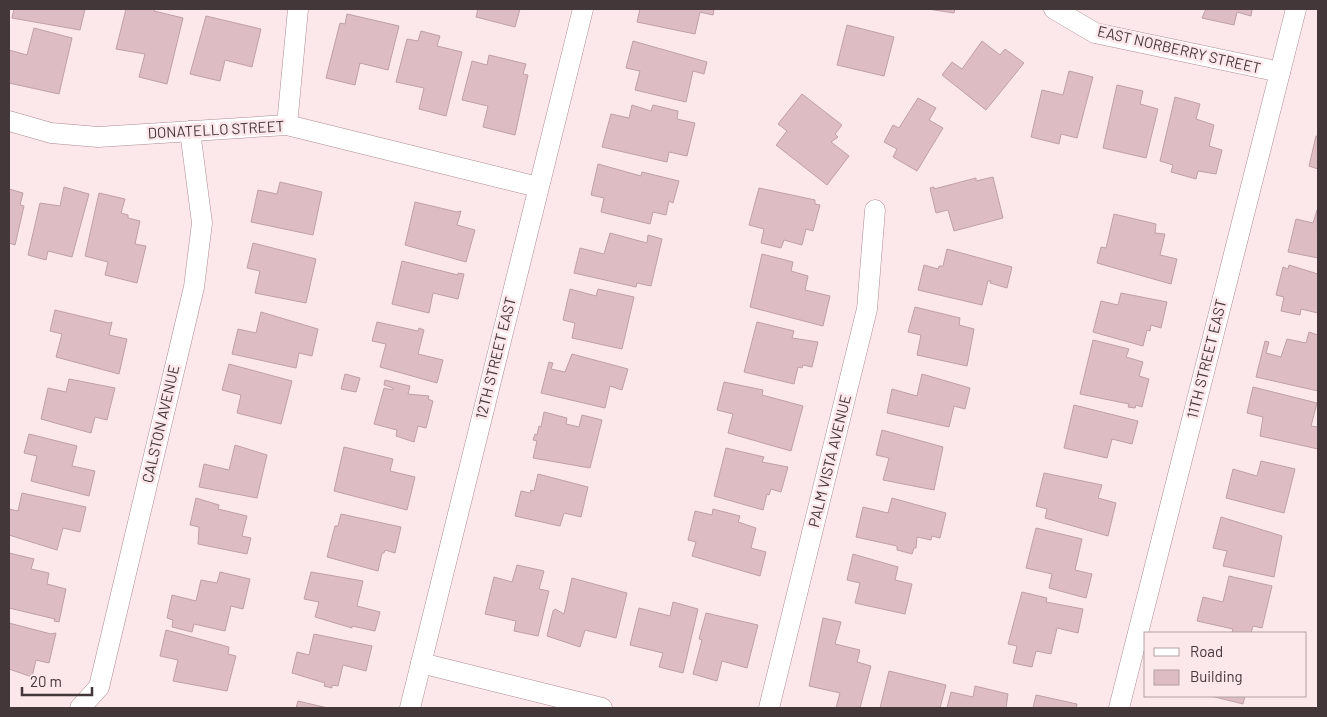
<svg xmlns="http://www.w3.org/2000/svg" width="1327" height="717" viewBox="0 0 1327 717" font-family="Barlow,sans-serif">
  <rect width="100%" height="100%" fill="#fce7eb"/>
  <g fill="#ddbcc3" stroke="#c0a0a7">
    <polygon points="14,9 85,9 80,30 12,18"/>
    <polygon points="126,9 155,9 154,11 183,18 167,84 139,77 145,54 116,49"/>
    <polygon points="478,9 520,9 515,27 476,17"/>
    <polygon points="640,9 714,9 713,15 700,12 695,34 637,22"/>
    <polygon points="928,9 955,9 954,13"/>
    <polygon points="1206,9 1251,9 1252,10 1251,16 1237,12 1234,25 1202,18"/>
    <polygon points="347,14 399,26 388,70 360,63 355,85 326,78 340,23 345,24"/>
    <polygon points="206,16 261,29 252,67 225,60 220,81 190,74"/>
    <polygon points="847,25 894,37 884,76 837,65"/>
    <polygon points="34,28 72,38 59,94 9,83 9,50 27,55"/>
    <polygon points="421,31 440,36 437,46 462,52 446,116 419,109 424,88 396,82 407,39 418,41"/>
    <polygon points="633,41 707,62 704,74 693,71 686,102 635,90 640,71 626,68"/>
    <polygon points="982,41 1000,55 1005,49 1024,63 986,110 942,75 952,62 962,69"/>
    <polygon points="489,55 526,64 523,74 528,75 515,135 483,127 488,106 462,100 472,61 487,65"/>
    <polygon points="1069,71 1093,77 1077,138 1061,134 1059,144 1031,137 1042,90 1063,95"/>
    <polygon points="1117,85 1143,91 1140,104 1158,109 1146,158 1103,148"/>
    <polygon points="802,94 842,125 835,134 838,137 831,142 849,156 827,185 776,145 787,131 778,124"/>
    <polygon points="1175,97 1200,104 1196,119 1214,125 1209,146 1222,150 1216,174 1198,171 1196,179 1171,172 1173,165 1160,161"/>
    <polygon points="918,98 936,108 929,120 943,128 917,171 893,157 897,149 884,142 893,125 899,128"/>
    <polygon points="632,105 651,111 653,105 678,111 677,119 695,123 687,156 669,152 667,162 602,147 611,114 629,118"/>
    <polygon points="1316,136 1318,136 1318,169 1309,166"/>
    <polygon points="598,164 641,176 642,172 679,181 673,203 669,201 666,215 653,212 650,224 601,212 604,198 591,195"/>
    <polygon points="993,177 1003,218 954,231 948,210 936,213 930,188 934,187 934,189 976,178 976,181"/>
    <polygon points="280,182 322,192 313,235 251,222 258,190 277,194"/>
    <polygon points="64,187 89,194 72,257 48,251 46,260 28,255 40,203 60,206"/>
    <polygon points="759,188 815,200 815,204 820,205 813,231 806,229 802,245 784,240 781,248 761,243 764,229 749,225"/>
    <polygon points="9,189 23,193 20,205 24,206 15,245 9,243"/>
    <polygon points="99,193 125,199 121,213 128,215 128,218 140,221 135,244 146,246 137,283 105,275 108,262 85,256"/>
    <polygon points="415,202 457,212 461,211 457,225 475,230 466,262 405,245"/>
    <polygon points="1317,210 1318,258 1288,252 1296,219 1313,223"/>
    <polygon points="1114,214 1156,224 1155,233 1165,234 1160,255 1177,259 1171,284 1097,263 1101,247 1106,248"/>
    <polygon points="610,233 647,243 648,235 662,239 651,286 637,283 636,287 574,273 580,248 604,254"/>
    <polygon points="253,243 316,259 306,303 255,293 260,271 247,268"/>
    <polygon points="947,249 1012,267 1007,288 990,283 991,281 988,281 982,305 918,290 924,265 938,269 939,266 943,266"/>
    <polygon points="762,254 793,262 791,271 808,276 805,290 830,296 823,326 750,307"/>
    <polygon points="402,261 458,275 458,273 464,274 458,299 433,293 429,313 392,304"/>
    <polygon points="1289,265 1318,274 1318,313 1301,309 1300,315 1281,311 1284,297 1276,295 1283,267 1288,269"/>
    <polygon points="570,289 596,296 598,289 634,297 622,349 572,338 575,323 563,320"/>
    <polygon points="1121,293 1167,302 1161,328 1151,325 1150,331 1147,330 1143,346 1093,332 1101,301 1118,305"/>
    <polygon points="915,307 960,318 959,325 974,329 967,366 917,355 921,335 908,332"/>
    <polygon points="55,310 109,323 112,322 109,335 127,339 119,374 56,357 62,334 50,331"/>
    <polygon points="261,312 318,329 312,356 299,353 296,368 232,354 238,329 256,333"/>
    <polygon points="377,322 418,331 419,328 424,330 418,354 443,360 437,383 380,367 386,344 372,341"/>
    <polygon points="757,322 794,331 792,338 818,342 812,367 803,365 802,368 798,367 794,384 744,372"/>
    <polygon points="1309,332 1318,335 1318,391 1256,377 1265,341 1269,342 1266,353 1281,357 1287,339 1306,343"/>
    <polygon points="1093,340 1129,349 1126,357 1143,362 1139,376 1149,379 1142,407 1136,405 1135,408 1128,407 1129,404 1080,394"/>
    <polygon points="572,354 628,369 622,390 610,386 605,408 541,393 549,362 553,363 551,369 565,372"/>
    <polygon points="229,364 292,381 281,424 237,413 241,395 222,390"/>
    <polygon points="345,374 360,378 356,392 341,389"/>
    <polygon points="922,374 970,388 965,409 954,406 949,427 887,413 892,389 917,396"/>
    <polygon points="69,379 115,388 107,420 95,417 91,433 41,419 48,388 66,392"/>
    <polygon points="385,380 410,386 408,394 429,396 428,399 433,401 426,428 418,426 414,442 396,436 397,430 374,424 384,388 393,390 393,388 384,385"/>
    <polygon points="724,382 763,390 762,395 803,406 791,451 728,433 733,414 717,410"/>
    <polygon points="1253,387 1317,403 1311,426 1318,427 1318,449 1260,436 1263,417 1247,413"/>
    <polygon points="1074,405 1138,421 1132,444 1112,439 1107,458 1064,448"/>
    <polygon points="544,412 567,418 566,424 579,427 582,415 602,420 590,468 533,458 537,441 533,440 535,434 537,435 539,426 541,427"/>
    <polygon points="882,430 943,447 934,490 883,480 889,458 876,455"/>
    <polygon points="29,434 77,446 72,466 95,471 89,496 31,481 37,456 24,453"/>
    <polygon points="235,445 267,455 257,498 199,487 204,464 229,470"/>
    <polygon points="344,447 393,459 390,471 415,477 407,510 334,491"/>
    <polygon points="726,448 764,457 762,462 788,467 781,492 771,489 769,495 767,494 763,510 714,496"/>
    <polygon points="1261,461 1295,469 1284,513 1226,498 1233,469 1257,476"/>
    <polygon points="1044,473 1102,485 1098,498 1116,503 1108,536 1045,518 1047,509 1036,506"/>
    <polygon points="538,474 588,487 581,517 564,513 560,526 515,516 521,491 530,493 531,490 534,491"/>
    <polygon points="22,493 86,507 80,532 63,528 57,550 9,535 9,509 18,511"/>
    <polygon points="196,498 219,505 218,509 247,516 242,536 251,538 247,554 198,544 199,527 190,525"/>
    <polygon points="892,498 946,513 940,538 932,536 931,540 917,537 916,548 914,548 912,554 897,550 897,546 856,537 863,507 888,513"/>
    <polygon points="713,509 740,516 738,522 756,528 751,548 766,552 760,576 692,556 696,542 688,540 695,511 712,515"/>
    <polygon points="341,514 401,527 395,553 385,550 384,553 382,553 378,571 327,557 335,526 338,526"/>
    <polygon points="1221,517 1282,536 1274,577 1223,566 1227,551 1213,548"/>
    <polygon points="1036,528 1082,539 1075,570 1092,574 1086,598 1049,588 1052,574 1026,568"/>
    <polygon points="9,553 34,559 31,569 49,573 47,584 66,589 59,622 54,621 55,619 9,608"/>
    <polygon points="853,554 898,567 895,580 912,584 905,614 855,603 860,583 847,580"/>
    <polygon points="517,565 544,571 539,589 549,591 538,636 514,631 516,621 485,614 494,577 512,582"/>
    <polygon points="220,572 250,579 243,609 231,606 225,631 194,624 192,632 172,627 173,620 167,618 172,595 196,601 201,580 217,583"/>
    <polygon points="311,572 363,581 357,606 380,612 375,631 352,626 352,628 315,617 319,602 304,599"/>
    <polygon points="1229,576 1272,586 1262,628 1253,626 1251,633 1236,633 1232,632 1233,629 1197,621 1203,597 1223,602"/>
    <polygon points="572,578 627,593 616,638 585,630 580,647 547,636 553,611 555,609 564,614"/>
    <polygon points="1022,592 1047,598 1046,602 1083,609 1078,633 1057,628 1051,654 1036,651 1032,667 1013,663 1017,646 1008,644"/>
    <polygon points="673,602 698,609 683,673 659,667 663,653 630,645 639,608 670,616"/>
    <polygon points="706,613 758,625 747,668 722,661 717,681 693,674 702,640 699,639"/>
    <polygon points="823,618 841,622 835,644 860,650 857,662 871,666 860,708 836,708 840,693 809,686"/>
    <polygon points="9,623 51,634 56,633 49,663 36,660 32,677 9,669"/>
    <polygon points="166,630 229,647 228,654 236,656 227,691 173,681 178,660 160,656"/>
    <polygon points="314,634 372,646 366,671 343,665 338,686 332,685 332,688 324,686 325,683 292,673 297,652 309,655"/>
    <polygon points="889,671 946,685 940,708 880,708"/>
    <polygon points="975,686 1008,694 1006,708 947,708 951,692 973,697"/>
    <polygon points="1036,695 1077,704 1076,708 1033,708"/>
    <polygon points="1211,696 1245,696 1243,704"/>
    <polygon points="298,701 328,708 296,708"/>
  </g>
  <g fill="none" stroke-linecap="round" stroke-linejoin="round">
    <g stroke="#ab8c92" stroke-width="21">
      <g id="minor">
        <polyline points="1054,9 1095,33 1280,72"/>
        <polyline points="9,121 51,133 98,137 287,125 538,187"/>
        <polyline points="287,125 298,9"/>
        <polyline points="421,663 602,708"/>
        <polyline points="80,708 99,687 194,287 202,223 190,131"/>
        <polyline points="410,708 583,9"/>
        <polyline points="769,708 867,309 875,210"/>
        <polyline points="1119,708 1296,9"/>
      </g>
    </g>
    <use href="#minor" stroke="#fff" stroke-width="20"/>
  </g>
  <g text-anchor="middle" stroke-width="5" stroke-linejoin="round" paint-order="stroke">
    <g font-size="15" fill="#443739" stroke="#fce7eb">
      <text transform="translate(1179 50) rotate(13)" y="5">EAST NORBERRY STREET</text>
      <text transform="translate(216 130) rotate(-3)" y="5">DONATELLO STREET</text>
      <text transform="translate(496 358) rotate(-76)" y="5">12TH STREET EAST</text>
      <text transform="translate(1207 359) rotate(-76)" y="5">11TH STREET EAST</text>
      <text transform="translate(161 424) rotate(-77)" y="5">CALSTON AVENUE</text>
      <text transform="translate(830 461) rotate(-76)" y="5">PALM VISTA AVENUE</text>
    </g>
  </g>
  <rect width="1327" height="717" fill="none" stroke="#443739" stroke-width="20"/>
  <rect x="1144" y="632" width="162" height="65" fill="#fce7eb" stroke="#b2a1a4"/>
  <rect x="1154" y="648" width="25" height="8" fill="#ffffff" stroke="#b2a1a4"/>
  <text x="1190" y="657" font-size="15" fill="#443739">Road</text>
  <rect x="1154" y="670" width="25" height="15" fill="#ddbcc3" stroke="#b2a1a4"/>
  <text x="1190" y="682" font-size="15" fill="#443739">Building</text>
  <path d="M22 687v8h70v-8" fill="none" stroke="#443739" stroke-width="2.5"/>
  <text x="30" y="687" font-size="15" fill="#443739" stroke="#fce7eb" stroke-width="4" paint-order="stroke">20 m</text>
</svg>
